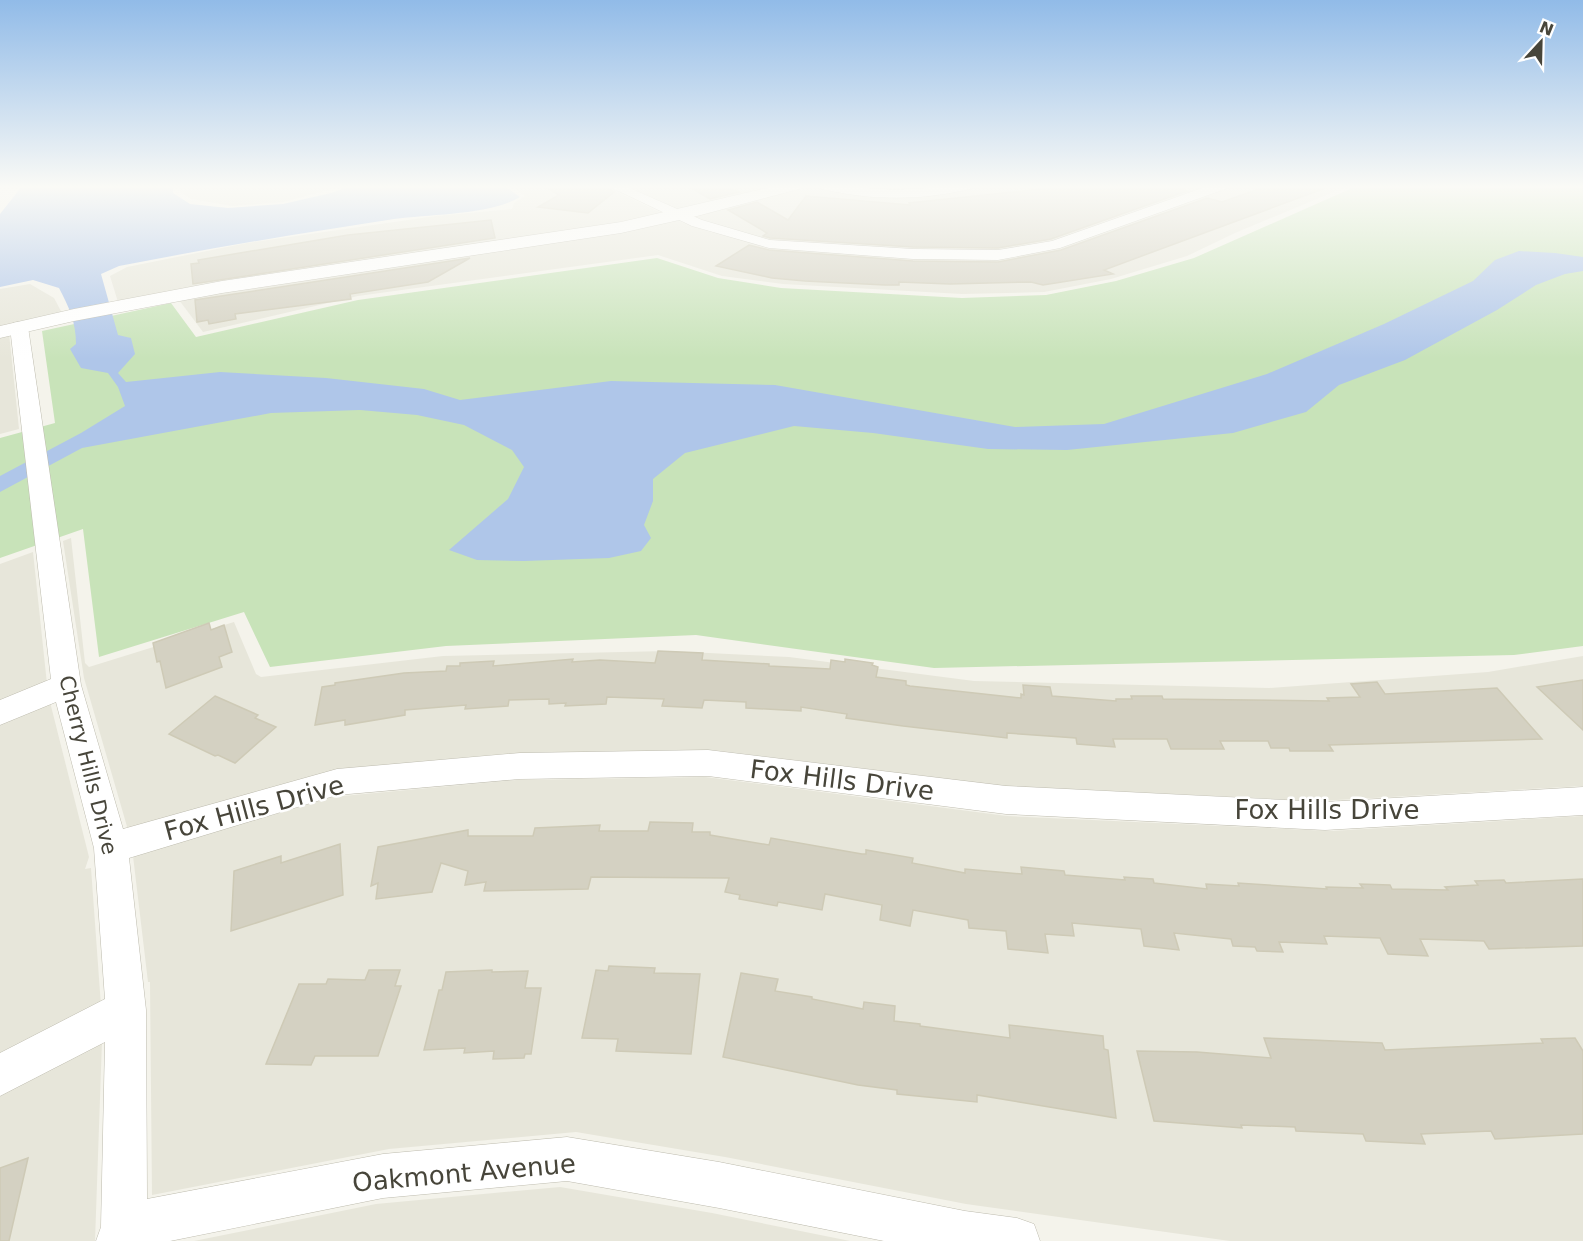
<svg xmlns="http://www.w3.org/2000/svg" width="1583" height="1241" viewBox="0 0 1583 1241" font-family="'DejaVu Sans',sans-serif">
  <rect width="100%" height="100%" fill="#f4f3eb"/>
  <g fill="#e7e6da">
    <polygon points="180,185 346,185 284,202 232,206 191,199 180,192"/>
    <polygon points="511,185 602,185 668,216 118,302 110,276 127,267 247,243 436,216 512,209 514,203 525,196"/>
    <polygon points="621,185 787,185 681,213"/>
    <polygon points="807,185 839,192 964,189 979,185 1213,185 1051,242 995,252 914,250 772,241 690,217"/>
    <polygon points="834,185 958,185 919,190 878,190"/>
    <polygon points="1234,185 1350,185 1235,233 1187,256 1111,279 1044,292 962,294 783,284 722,276 658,255 358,296 203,332 179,300 676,220 710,232 765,246 912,257 1061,247"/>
    <polygon points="30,284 54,298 62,313 0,328 0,289"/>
    <polygon points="9,333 19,429 0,434 0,335"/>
    <polygon points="71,538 85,663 89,667 234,622 256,674 261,677 443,656 668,651 789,657 974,681 1269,688 1488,672 1583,656 1583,786 1319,801 1006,786 713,750 525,753 338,769 128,830 84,678 63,541"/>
    <polygon points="33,552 47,684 0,703 0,564"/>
    <polygon points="50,702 89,857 85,869 91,868 101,1006 0,1057 0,723"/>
    <polygon points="705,777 1007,816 1331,831 1583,816 1583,1241 1230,1241 966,1204 725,1157 576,1132 389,1149 152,1195 150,982 148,982 133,856 332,797 516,780"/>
    <polygon points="102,1041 95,1241 0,1241 0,1095"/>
    <polygon points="560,1187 712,1213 850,1241 194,1241 376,1204"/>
  </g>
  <polygon fill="#c8e3b9" points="1359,185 1583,185 1583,646 1514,655 934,668 696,635 446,646 270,667 244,612 99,657 83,529 0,558 0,438 55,423 42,331 171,303 196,337 358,300 657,258 718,278 781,288 962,298 1046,295 1116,281 1194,258"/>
  <path fill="#afc6e9" d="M23,185H173V193L190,204L228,208L283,204L331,193L353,185H503L520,197C490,215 430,214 394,219C302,233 211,248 119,266L101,274L118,335L131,338L135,354L118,373L126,382L220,372L326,378L424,389L460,400L611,381L775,385L1015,427L1104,424L1267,374L1384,324L1473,281L1495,260L1519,251L1555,253L1583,257V271L1565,274L1536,285L1497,310L1405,360L1339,385L1306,412L1233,433L1067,450L988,449L873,433L794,426L685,453L653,479V501L644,525L651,538L641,551L609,558L524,561L477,560L449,550L508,499L524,467L512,450L464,425L417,415L360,410L271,413L82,448L0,492V476L81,433L125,406L118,387L108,373L81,368L70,349L76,344C76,322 69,307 59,288L33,280L0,287V214Z"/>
  <g fill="#d4d1c2" stroke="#cecab6" stroke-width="1.5">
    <polygon points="542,185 604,185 614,192 588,213 538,207 559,195"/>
    <polygon points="686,185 735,190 739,192 710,199"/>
    <polygon points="1080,185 1166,185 1187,191 1051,239 998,248 913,247 770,238 763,236 767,233 728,210 757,202 788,220 806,196 910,205 909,203"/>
    <polygon points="1270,185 1331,186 1104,270 1113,274 1043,285 1031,282 950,284 899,282 899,285 885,285 805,281 772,278 716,266 749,245 769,250 913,261 998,262 1061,250 1207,198 1222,202"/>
    <polygon points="491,220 495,238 193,284 191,264 199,263 198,260 348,235"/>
    <polygon points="470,258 428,282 350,294 351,299 235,314 236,319 209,324 208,320 197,322 195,300"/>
    <polygon points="209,623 211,630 224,625 232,652 219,657 222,667 166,688 160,661 157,662 153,643"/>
    <polygon points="658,651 703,653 702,660 769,664 769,666 830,669 831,660 845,662 845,659 873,663 872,665 878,667 876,677 906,681 906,685 910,686 1021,698 1021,694 1024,695 1023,685 1050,687 1052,696 1116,701 1116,699 1132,699 1131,696 1162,696 1163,699 1329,701 1327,698 1360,697 1351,684 1377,682 1385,694 1497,688 1542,739 1329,745 1333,751 1290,751 1289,748 1271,748 1268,741 1220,741 1224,749 1171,749 1167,739 1113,739 1115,747 1077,744 1076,738 1007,733 1007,738 903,726 846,718 847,714 801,707 801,711 746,708 746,702 704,700 702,708 662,706 664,699 607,697 606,704 565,706 566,703 549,704 549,699 509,700 508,706 465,709 466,705 405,710 405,715 345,725 345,720 315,725 322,687 335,685 335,683 404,673 446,671 447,666 460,666 460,663 494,661 493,666 573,659 572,662 600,660 655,663"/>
    <polygon points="1583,680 1583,730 1537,687"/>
    <polygon points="215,696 258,715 255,718 276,727 235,763 218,755 215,756 169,734"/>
    <polygon points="650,822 693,823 692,832 710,832 710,835 769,845 771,838 862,854 866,854 866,850 913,858 912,863 965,873 965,869 1022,874 1021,867 1064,871 1065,875 1125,880 1124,877 1153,879 1154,883 1207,889 1206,884 1239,886 1238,883 1327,889 1326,887 1363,888 1360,884 1390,885 1392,889 1448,890 1445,887 1478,885 1475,881 1504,880 1506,883 1583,879 1583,946 1489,949 1484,941 1420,939 1428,956 1388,954 1380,938 1324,936 1327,944 1279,942 1283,952 1257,951 1255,947 1233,946 1231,939 1174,933 1179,950 1144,946 1141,929 1072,923 1074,936 1045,934 1048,953 1008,949 1006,931 969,928 968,920 913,910 910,926 880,920 882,905 825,894 822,910 778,902 777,906 739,899 740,895 725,892 729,878 591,877 588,889 484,891 486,882 465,885 468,871 441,863 432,892 376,899 378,883 371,886 378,847 468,830 468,836 533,836 535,828 600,825 599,831 648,831"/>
    <polygon points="340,844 343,895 231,931 234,871 281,856 281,863"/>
    <polygon points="609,966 655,968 654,973 700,974 691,1054 616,1051 618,1039 582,1038 596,970 608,971"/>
    <polygon points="369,970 400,970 395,986 401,986 378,1056 315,1056 311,1065 266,1064 299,984 326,984 328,979 365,980"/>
    <polygon points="492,970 492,972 528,971 525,988 541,988 531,1054 525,1054 524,1058 493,1059 494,1051 464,1053 465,1048 424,1050 439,990 442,990 446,972"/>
    <polygon points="741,973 778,979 775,991 812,997 812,999 863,1009 864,1002 895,1006 894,1021 920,1024 920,1026 1010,1038 1009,1025 1103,1036 1104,1049 1108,1050 1116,1118 977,1095 977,1102 897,1094 897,1090 858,1085 723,1057"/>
    <polygon points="1264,1038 1382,1043 1385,1050 1543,1043 1541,1039 1575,1038 1583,1051 1583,1134 1495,1139 1491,1131 1421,1134 1425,1144 1366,1141 1363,1134 1296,1131 1295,1127 1241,1125 1242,1128 1154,1121 1137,1051 1197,1052 1271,1058"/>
    <polygon points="28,1158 9,1241 0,1241 0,1168"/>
  </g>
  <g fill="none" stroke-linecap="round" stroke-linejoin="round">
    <g stroke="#bebcaf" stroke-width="1">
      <g id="minor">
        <polygon points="606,185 623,185 702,220 770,240 913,249 998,250 1052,241 1211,185 1229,185 1228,188 1060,248 998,260 913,259 769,248 692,226"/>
        <path d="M817,185L896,190L975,185L974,188C921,201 871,201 818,188Z"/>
        <polygon points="19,322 25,323 28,327 81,685 123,829 337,769 520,753 708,750 1006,786 1325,802 1583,787 1583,815 1325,830 1006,814 708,776 520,779 337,795 129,858 146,1010 147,1199 383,1154 567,1137 719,1162 965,1211 1017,1218 1034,1224 1040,1241 884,1241 719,1208 567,1181 383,1198 170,1241 96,1241 101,1227 105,1042 0,1096 0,1053 105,999 94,848 56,702 0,725 0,700 51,679 10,327 13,323"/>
      </g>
    </g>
    <g stroke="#bebcaf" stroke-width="1">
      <polygon id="tertiary" points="780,185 805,185 803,188 697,216 621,233 222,293 74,321 0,338 0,326 74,309 222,281 621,222"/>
    </g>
    <use href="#minor" fill="#fff" fill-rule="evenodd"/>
    <use href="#tertiary" fill="#fff" fill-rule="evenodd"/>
  </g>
  <linearGradient id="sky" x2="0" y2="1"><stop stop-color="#91bbe8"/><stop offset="0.52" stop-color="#fafaf6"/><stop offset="1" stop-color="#fafaf6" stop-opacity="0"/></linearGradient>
  <rect width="1583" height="359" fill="url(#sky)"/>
  <g text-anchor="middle" stroke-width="5" stroke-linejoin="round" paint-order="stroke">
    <g font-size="21" fill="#47453a" stroke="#fff">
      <text transform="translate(88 765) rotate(76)" y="7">Cherry Hills Drive</text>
    </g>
    <g font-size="26" fill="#47453a" stroke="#fff">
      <text transform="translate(842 780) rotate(7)" y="9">Fox Hills Drive</text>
      <text transform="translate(254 808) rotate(-15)" y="9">Fox Hills Drive</text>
      <text x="1327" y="819">Fox Hills Drive</text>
      <text transform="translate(464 1173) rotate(-5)" y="9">Oakmont Avenue</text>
    </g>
  </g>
  <g transform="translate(1541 42) rotate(22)" stroke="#ffffff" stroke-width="4.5" paint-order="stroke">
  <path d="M0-4.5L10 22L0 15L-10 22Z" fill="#47453a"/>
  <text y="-9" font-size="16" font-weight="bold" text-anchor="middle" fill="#47453a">N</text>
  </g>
</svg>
